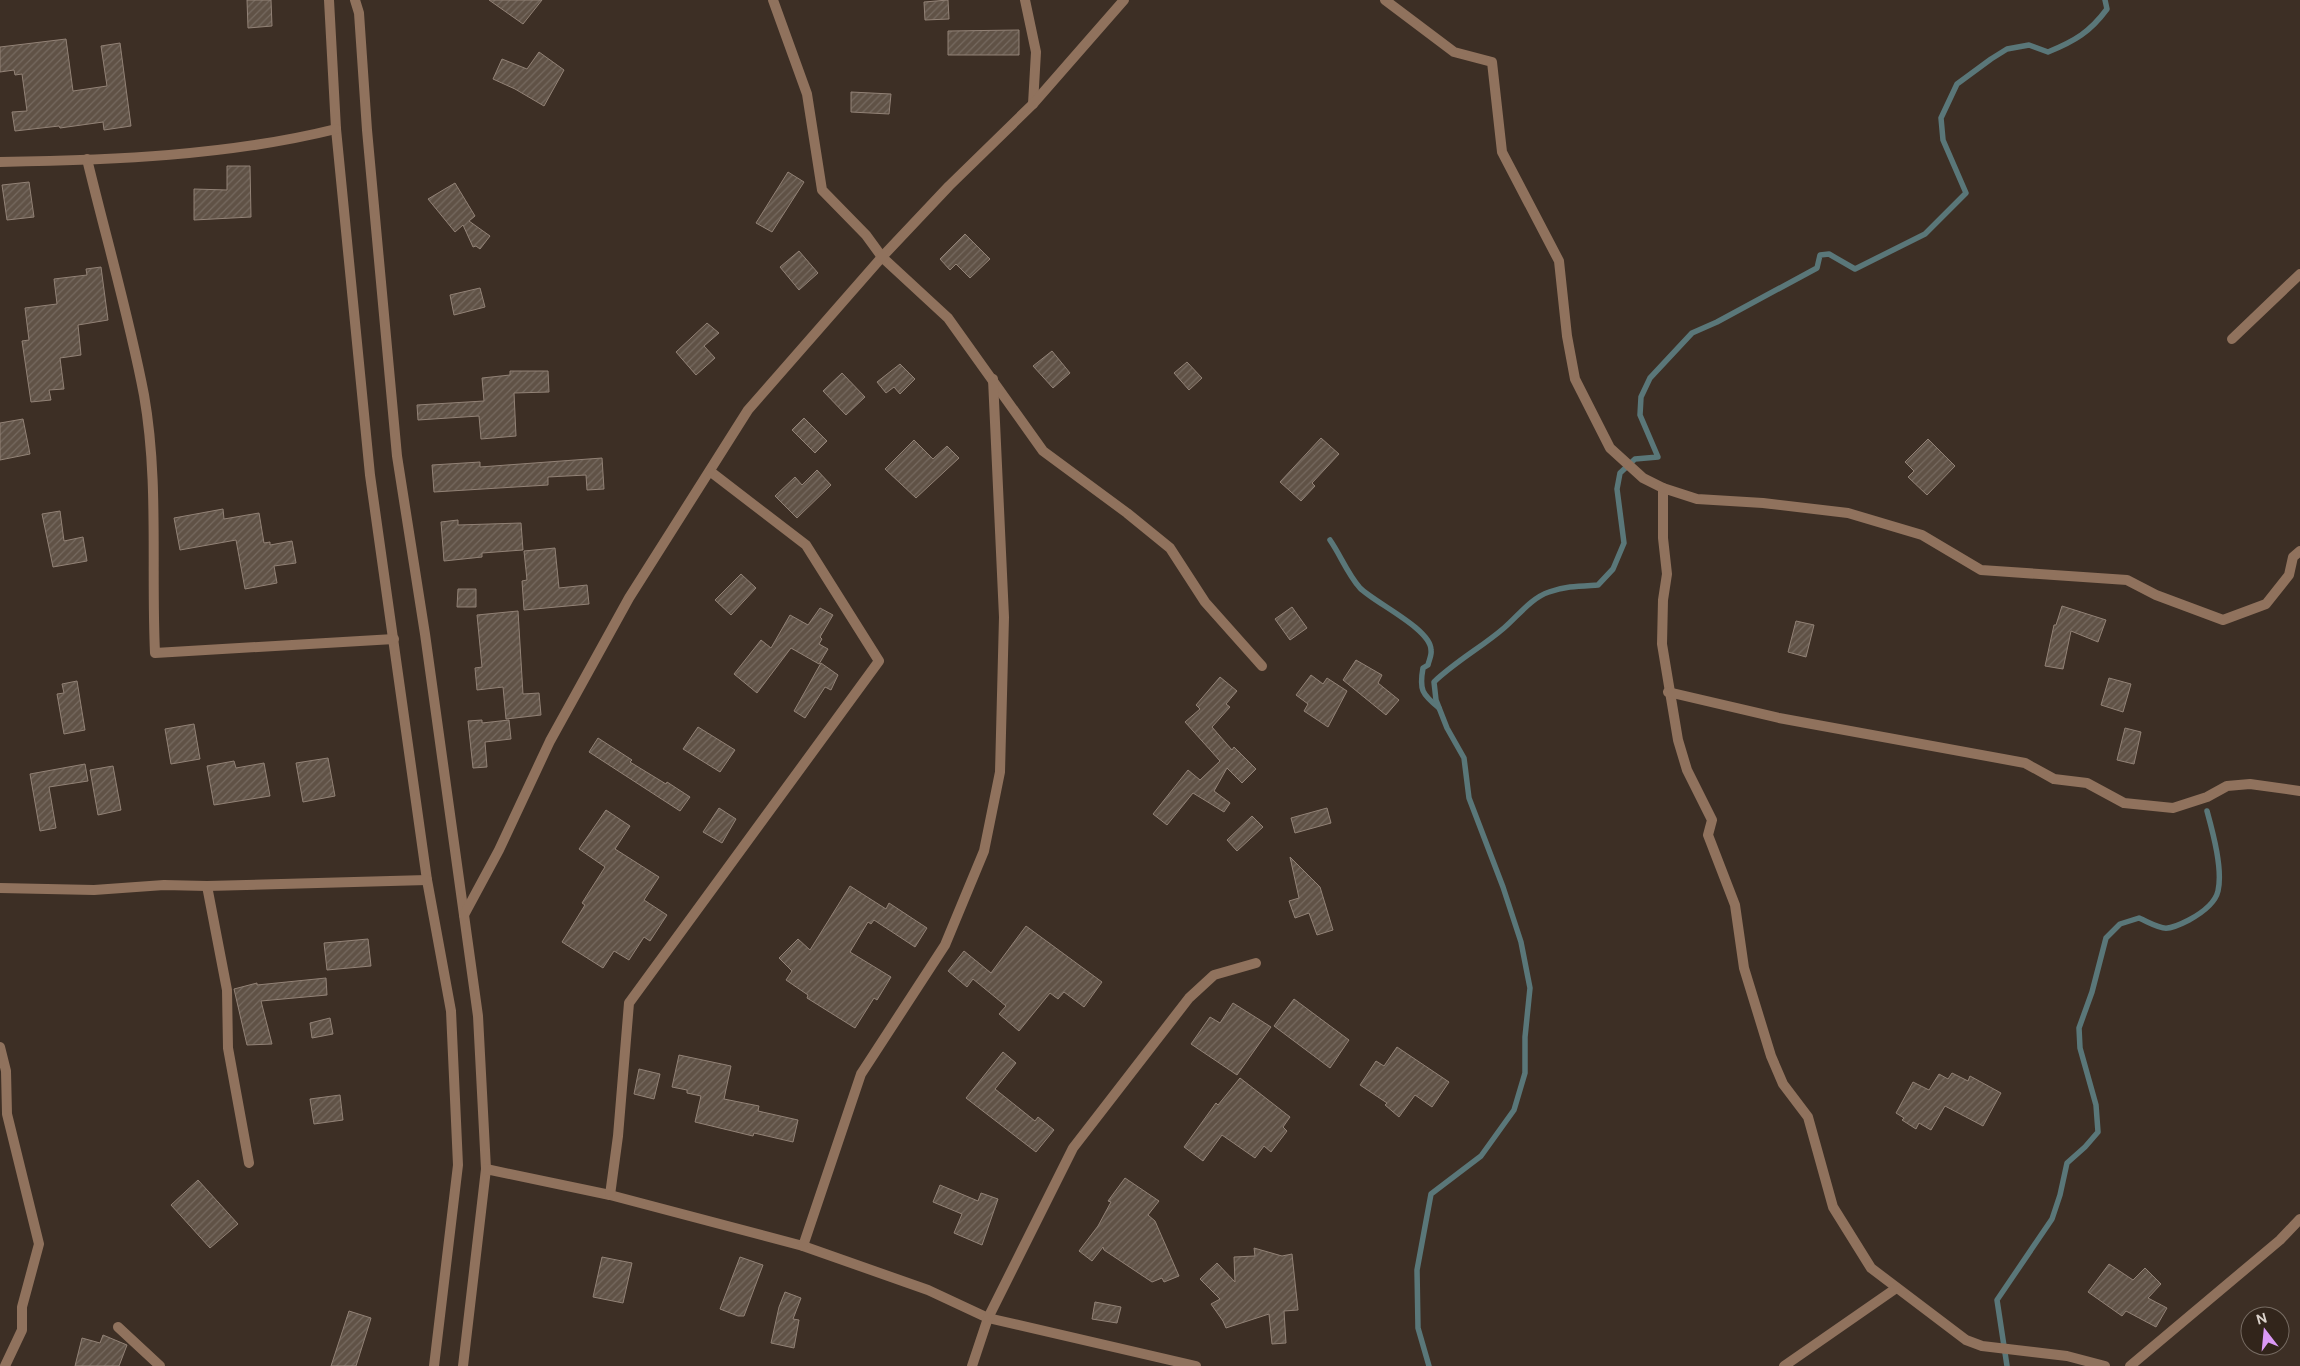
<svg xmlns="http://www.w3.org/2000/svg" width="2300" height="1366" viewBox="0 0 2300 1366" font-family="'DM Sans',sans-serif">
  <defs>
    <pattern id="building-hatch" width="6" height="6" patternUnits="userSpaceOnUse" patternTransform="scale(1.25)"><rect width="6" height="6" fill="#605246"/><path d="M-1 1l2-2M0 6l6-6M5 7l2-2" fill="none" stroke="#766a60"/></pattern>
  </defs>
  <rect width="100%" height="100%" fill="#3d2f25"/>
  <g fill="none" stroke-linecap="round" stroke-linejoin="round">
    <g stroke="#5a7779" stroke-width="5.5">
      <path d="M1330,540C1341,556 1347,573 1360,588C1375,603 1431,629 1431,650C1432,655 1429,660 1428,665L1423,668C1419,690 1422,694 1439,708"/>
      <path d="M1429,1366L1418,1328L1417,1270L1431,1194L1481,1156L1514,1110L1525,1073V1037L1530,988L1521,942L1503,887L1469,798L1464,758L1447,728L1436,700L1434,682C1456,661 1482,647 1504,628C1518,616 1531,598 1549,592C1565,586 1582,586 1598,585L1613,569L1624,543L1617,489L1620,473L1635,459L1658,457L1640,415L1641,397L1650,378L1692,333L1717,322L1817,268L1820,255L1829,254L1855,269L1925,234L1966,193L1943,140L1941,118L1957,84L1991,59L2007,49L2029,45L2048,52C2075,41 2090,32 2107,9L2105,0"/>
      <path d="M2007,1366L1997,1300L2052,1219L2060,1195L2067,1163L2085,1147L2098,1132L2096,1105L2080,1048L2079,1028L2092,992L2106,938L2120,924L2139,918C2163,929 2164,933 2189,920C2200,914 2215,904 2218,891C2223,869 2213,833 2207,811"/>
    </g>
  </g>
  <g fill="url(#building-hatch)" stroke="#928276">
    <polygon points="247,0 271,0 272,26 248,28"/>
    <polygon points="489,0 542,0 523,24"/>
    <polygon points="948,0 949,19 925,20 924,2"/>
    <polygon points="1019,30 1019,55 948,55 948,31"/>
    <polygon points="66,39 73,91 107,86 101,46 120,43 131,126 104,130 103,122 60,128 59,126 15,131 12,112 27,111 22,74 15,75 14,70 0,72 0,47"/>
    <polygon points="539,52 564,70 544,106 515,89 493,79 502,59 527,69"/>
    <polygon points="851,92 891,94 889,114 851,112"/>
    <polygon points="227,166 250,166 251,217 194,220 194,189 227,190"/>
    <polygon points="788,172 804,182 772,232 756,223"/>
    <polygon points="29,182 34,217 7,220 2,185"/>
    <polygon points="455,183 475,216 469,221 490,236 480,249 476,246 473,247 463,225 455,232 428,199"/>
    <polygon points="965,234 990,259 970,278 956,264 950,270 940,259"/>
    <polygon points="799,251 818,273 799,290 780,267"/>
    <polygon points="101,267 108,320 78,325 81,355 60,358 64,389 49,390 51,400 31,402 22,341 29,340 25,308 57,304 54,279 87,275 86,269"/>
    <polygon points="480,288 485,307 454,315 450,295"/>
    <polygon points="707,323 719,333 704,346 715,358 696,375 676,352"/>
    <polygon points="1052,351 1070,373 1053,388 1033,366"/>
    <polygon points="1187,362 1202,378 1189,390 1174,373"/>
    <polygon points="900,364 915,379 900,394 894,387 886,393 877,382"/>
    <polygon points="510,371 548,371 549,392 514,393 516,436 481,439 479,416 418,420 417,405 484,401 482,378 510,375"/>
    <polygon points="842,373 865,397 846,415 823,391"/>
    <polygon points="804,418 827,441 815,453 792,430"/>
    <polygon points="23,419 30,454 0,460 0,423"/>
    <polygon points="1321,438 1339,454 1312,483 1315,486 1301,501 1280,482"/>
    <polygon points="1928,439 1955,466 1927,495 1908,477 1914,471 1905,462"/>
    <polygon points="914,440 933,459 947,446 959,458 916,498 885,469"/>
    <polygon points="602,458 604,489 587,490 586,475 548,477 548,485 434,492 432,465 480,462 480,467"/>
    <polygon points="817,470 831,485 797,518 775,496 795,477 802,485"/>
    <polygon points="223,509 224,519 259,513 264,543 270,542 270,545 292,541 296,563 274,566 277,583 245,589 236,540 180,550 174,518"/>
    <polygon points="60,511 64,541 83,537 87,561 53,567 42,514"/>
    <polygon points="458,520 458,525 521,523 523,550 482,553 482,557 444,561 441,522"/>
    <polygon points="555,548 559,588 587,585 589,604 524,610 522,581 527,580 524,551"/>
    <polygon points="741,574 756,588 731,615 715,600"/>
    <polygon points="458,589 476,589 476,607 457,607"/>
    <polygon points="2062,606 2106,620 2098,642 2071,631 2063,669 2045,666 2054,625 2056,625"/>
    <polygon points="1292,607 1307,628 1290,640 1275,619"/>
    <polygon points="820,608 833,615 820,637 822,639 819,644 828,649 819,664 791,648 757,693 734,674 761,640 771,648 790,615 808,625"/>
    <polygon points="518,611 523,694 539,693 541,715 506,719 503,687 477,690 475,668 482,667 477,615"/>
    <polygon points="1796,621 1814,625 1806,657 1788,652"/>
    <polygon points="1356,660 1382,675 1378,683 1399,700 1386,715 1343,680"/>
    <polygon points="821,663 838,675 831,690 825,687 805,718 794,711"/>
    <polygon points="1311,675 1323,684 1327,678 1347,691 1328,727 1304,711 1308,704 1296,695"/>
    <polygon points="1220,677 1237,691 1226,704 1230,707 1212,727 1232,750 1234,747 1256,769 1242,783 1227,768 1214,791 1230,803 1224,812 1193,793 1167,825 1153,814 1188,770 1200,780 1220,761 1185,722 1200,709 1196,705"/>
    <polygon points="2109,678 2131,684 2123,712 2101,705"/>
    <polygon points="77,681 85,730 64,734 57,694 64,693 62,684"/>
    <polygon points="482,720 482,723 509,720 511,739 485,742 487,767 473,768 468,721"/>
    <polygon points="194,724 200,759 171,764 165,729"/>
    <polygon points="698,727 735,750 720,772 683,749"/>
    <polygon points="2125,728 2141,732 2134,764 2117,760"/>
    <polygon points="598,738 632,760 630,762 666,784 667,782 690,797 680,811 589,752"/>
    <polygon points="328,758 335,796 303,802 296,763"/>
    <polygon points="234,761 236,768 264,763 270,796 214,805 207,766"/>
    <polygon points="85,764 88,781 49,787 56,828 40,831 30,774"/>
    <polygon points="113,766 121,810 98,815 90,770"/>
    <polygon points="719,808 736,819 722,843 703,832"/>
    <polygon points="1327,808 1331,823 1295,833 1291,818"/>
    <polygon points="606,810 630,826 615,849 659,877 644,900 667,915 650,941 644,937 629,960 614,951 603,968 562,942 585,905 582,903 605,867 579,849"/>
    <polygon points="1252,816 1263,827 1237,851 1227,840"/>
    <polygon points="1290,857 1320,887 1333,930 1317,935 1309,913 1295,918 1289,901 1299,898"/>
    <polygon points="850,886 886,909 889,903 927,928 915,947 874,920 871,924 868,922 850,952 891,977 877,1000 874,998 855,1028 807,998 808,995 786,980 792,971 779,958 798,939 810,950"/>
    <polygon points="1026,926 1102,982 1084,1007 1064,992 1058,999 1050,993 1019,1031 999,1014 1006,1006 973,979 967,987 948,971 964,951 991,973"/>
    <polygon points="368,939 371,966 327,970 324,943"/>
    <polygon points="326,978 327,995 261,1001 272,1044 247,1045 234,989 257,983 257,985"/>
    <polygon points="1294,999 1349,1040 1330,1068 1274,1026"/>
    <polygon points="1233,1003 1271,1027 1237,1075 1191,1044 1210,1017 1220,1023"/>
    <polygon points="330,1018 333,1034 312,1038 310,1023"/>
    <polygon points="1397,1047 1449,1082 1432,1107 1415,1095 1399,1117 1385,1105 1387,1103 1360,1085 1376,1061 1384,1066"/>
    <polygon points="1003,1052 1016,1063 995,1089 1035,1121 1038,1117 1054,1130 1036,1152 966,1098"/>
    <polygon points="679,1055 731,1066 724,1099 759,1106 758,1111 798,1120 793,1142 754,1133 753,1136 695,1122 701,1096 687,1093 687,1090 672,1087"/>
    <polygon points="639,1069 660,1074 654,1099 634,1094"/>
    <polygon points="1952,1073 1968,1081 1970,1076 2001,1093 1983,1126 1945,1106 1931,1130 1919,1123 1916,1129 1902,1120 1904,1118 1896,1113 1913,1082 1929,1090 1939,1074 1948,1079"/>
    <polygon points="1240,1078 1290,1117 1283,1127 1287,1131 1271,1152 1264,1146 1255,1158 1222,1135 1203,1161 1184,1147 1216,1103 1218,1105"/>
    <polygon points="340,1095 343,1120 314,1124 310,1099"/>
    <polygon points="1125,1178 1159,1201 1148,1215 1155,1221 1179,1276 1164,1282 1162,1278 1152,1282 1104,1250 1103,1247 1092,1261 1079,1251 1098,1226 1111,1202 1108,1201"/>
    <polygon points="198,1180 238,1224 210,1248 171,1205"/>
    <polygon points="940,1185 978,1201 981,1193 998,1199 982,1245 954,1233 962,1214 933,1202"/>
    <polygon points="1254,1248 1282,1256 1292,1254 1298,1310 1284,1311 1286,1343 1272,1344 1269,1314 1226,1328 1223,1321 1211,1304 1220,1299 1200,1279 1217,1263 1235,1282 1234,1257 1255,1256"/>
    <polygon points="602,1257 632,1263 623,1303 593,1297"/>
    <polygon points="740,1257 763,1265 744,1316 738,1316 720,1309"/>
    <polygon points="2109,1264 2133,1280 2145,1268 2161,1284 2148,1298 2167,1308 2156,1327 2126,1311 2122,1316 2088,1292"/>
    <polygon points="785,1292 801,1298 793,1319 799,1320 794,1348 771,1343 779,1307"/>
    <polygon points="1095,1302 1121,1307 1117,1323 1092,1319"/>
    <polygon points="349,1311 371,1318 368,1328 356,1366 331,1366"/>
    <polygon points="103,1335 127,1345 119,1366 75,1366 82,1338 100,1343"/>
  </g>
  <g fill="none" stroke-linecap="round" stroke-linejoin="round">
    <g stroke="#90725d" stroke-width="10">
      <polyline points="329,0 336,129 370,475 427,880 451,1011 458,1165 434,1366"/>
      <polyline points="355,0 359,13 367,130 397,456 425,634 478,1016 486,1169 463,1366"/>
      <polyline points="773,0 807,94 822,190 866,235 882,257 948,318 1043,451 1127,513 1170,548 1205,602 1262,666"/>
      <polyline points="1025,0 1036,52 1033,104"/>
      <polyline points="1385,0 1454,52 1492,62 1502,152 1559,261 1567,336 1575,379 1610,448 1643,478 1663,488 1663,538 1667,574 1663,600 1662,644 1678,740 1687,770 1712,820 1708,835 1735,905 1744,968 1771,1056 1783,1084 1808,1117 1833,1207 1871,1268 1966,1340 1982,1346 2067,1356 2105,1366"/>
      <path d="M87,159C106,238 129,316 144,395C159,480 151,568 155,653L394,639"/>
      <path d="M0,162C112,160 227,156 336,129"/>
      <polyline points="2232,339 2300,274"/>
      <polyline points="1663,488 1697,499 1763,503 1848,513 1922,535 1981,570 2127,580 2156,595 2223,620 2266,604 2289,575 2293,557 2300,551"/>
      <polyline points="1668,692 1779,718 2025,763 2054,779 2087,783 2124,803 2173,808 2207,797 2227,786 2250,784 2300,791"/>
      <polyline points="207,886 227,990 228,1048 249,1163"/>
      <polyline points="0,888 94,890 164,885 207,886 427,880"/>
      <polyline points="464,915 499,850 550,741 629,598 748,410 882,257 949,186 1033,104 1124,0"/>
      <polyline points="0,1047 6,1071 7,1114 39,1244 22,1307 22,1330 5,1366"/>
      <polyline points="486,1169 610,1195 803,1246 928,1290 988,1318 1196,1366"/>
      <polyline points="610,1195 618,1136 629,1003 879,661 806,545 711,472"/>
      <polyline points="803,1246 861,1074 945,945 984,851 1000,772 1004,617 993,379"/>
      <polyline points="118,1327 160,1366"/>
      <polyline points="972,1366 988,1318 1073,1148 1189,998 1214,975 1256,963"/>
      <polyline points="1784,1366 1895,1289"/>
      <polyline points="2130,1366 2280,1240 2300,1219"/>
    </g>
  </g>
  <g transform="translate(2265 1331) rotate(344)"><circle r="24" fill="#32251b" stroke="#766b62"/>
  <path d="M0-4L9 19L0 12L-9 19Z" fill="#db99f5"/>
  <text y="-8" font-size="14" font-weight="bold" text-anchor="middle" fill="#dcd3cc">N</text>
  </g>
</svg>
